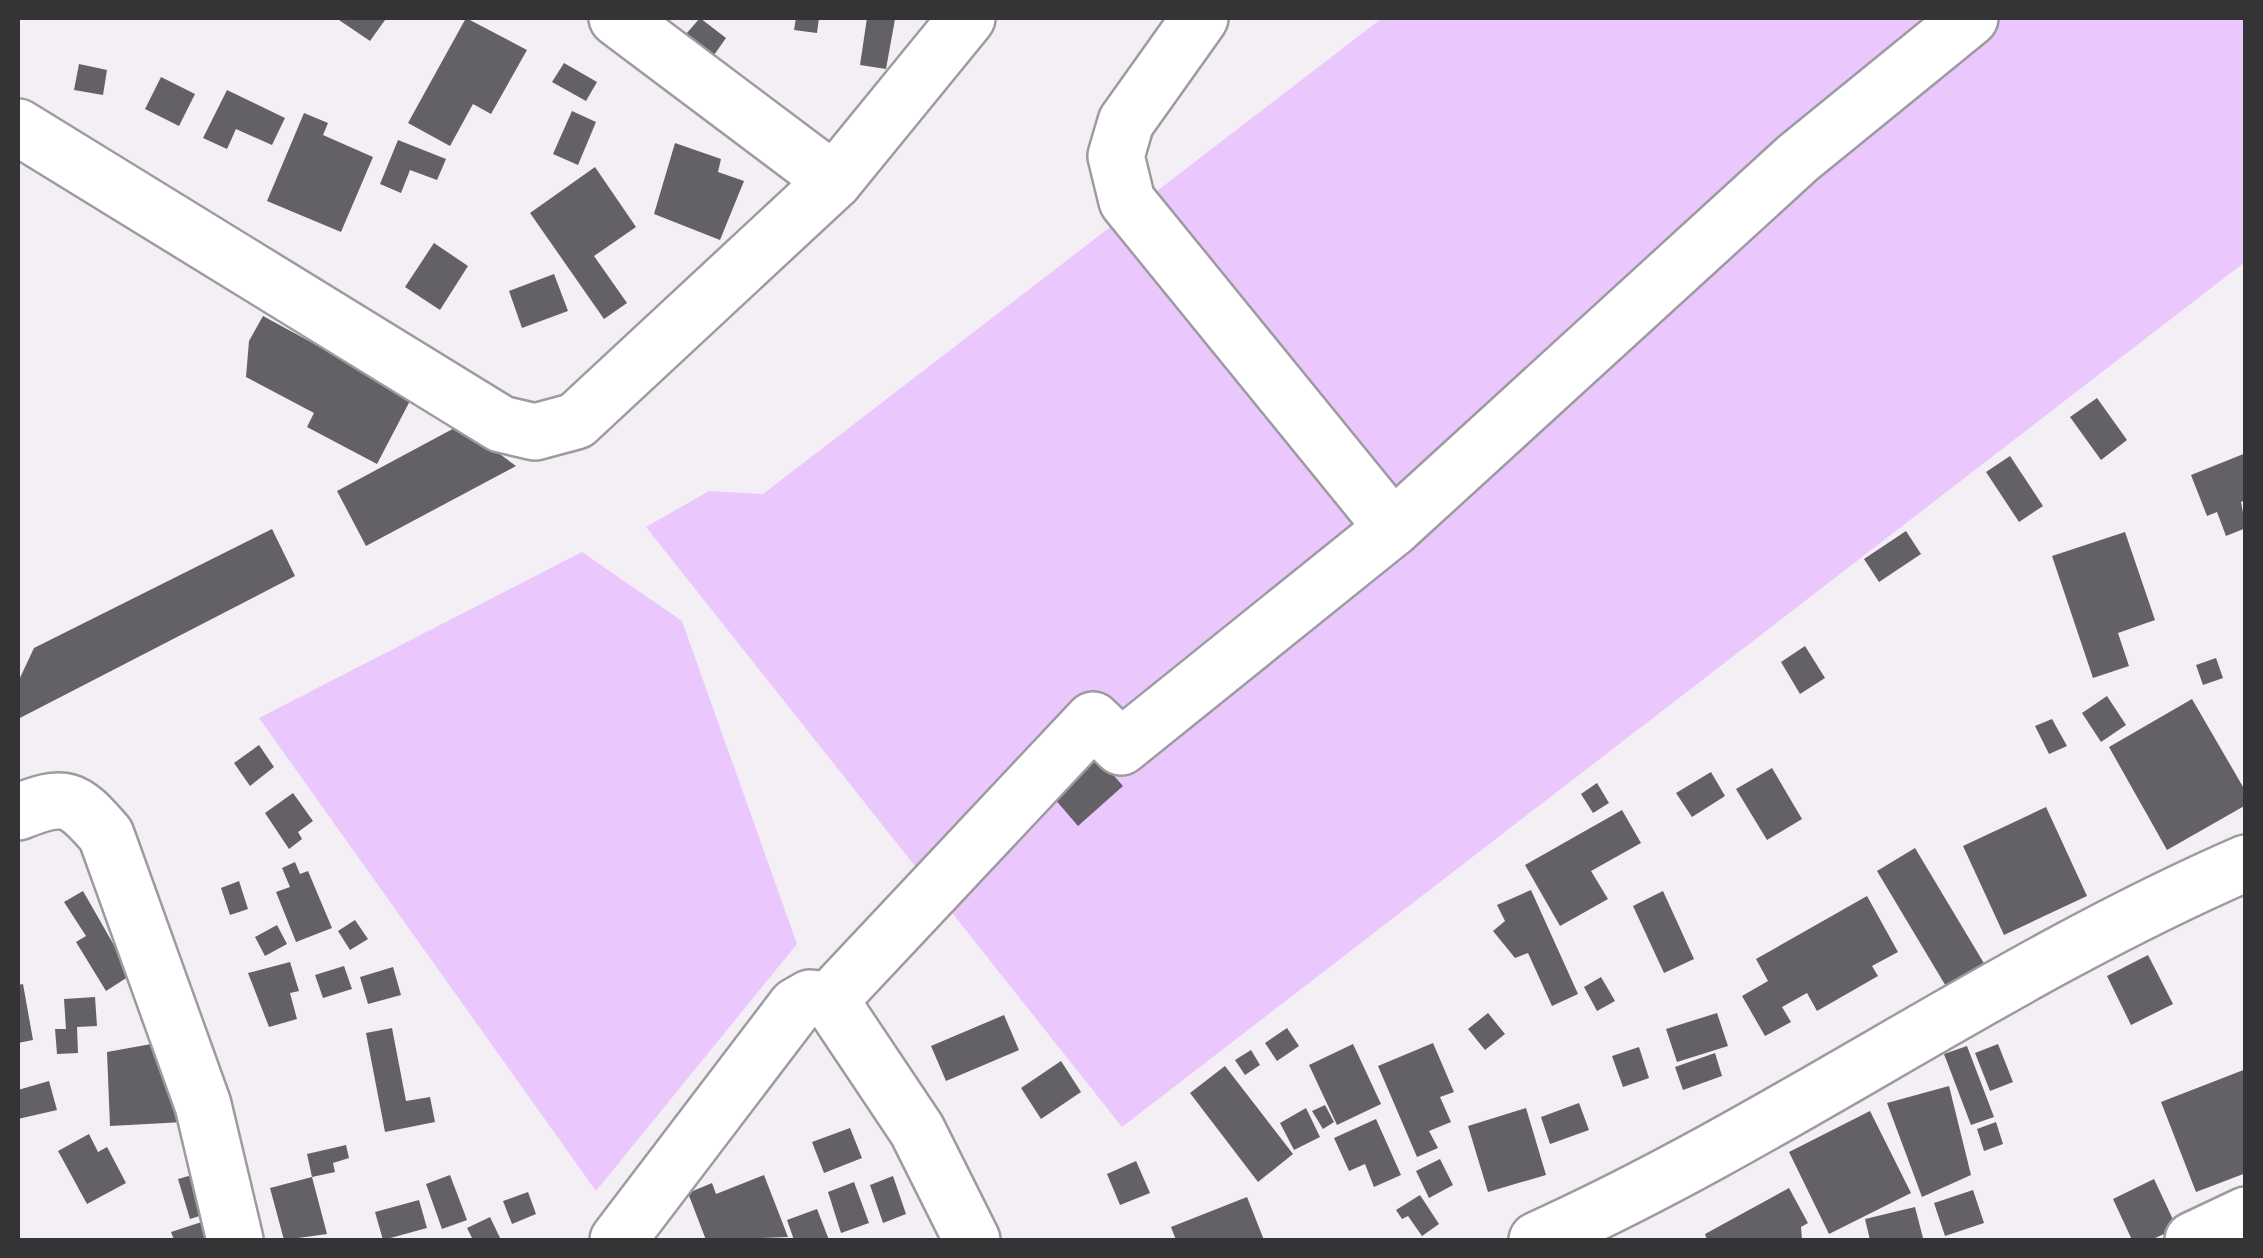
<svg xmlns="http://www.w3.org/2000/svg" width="2263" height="1258" viewBox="0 0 2263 1258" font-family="Ubuntu,sans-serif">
  <rect width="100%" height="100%" fill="#f3eff5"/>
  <g fill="#eac8fe">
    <polygon points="1382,18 2245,18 2245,262 1122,1127 646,527 709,491 763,494"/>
    <polygon points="582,552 682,621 797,944 596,1191 259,718"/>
  </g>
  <g fill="#646166">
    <polygon points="336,18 382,18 385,20 370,41"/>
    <polygon points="466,18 527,50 491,114 473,104 450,146 408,123"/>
    <polygon points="700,18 726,38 714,55 686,34"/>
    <polygon points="796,18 819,18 817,33 794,30"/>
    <polygon points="867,18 895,19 886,69 860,65"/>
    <polygon points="564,63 597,82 586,101 552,82"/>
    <polygon points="79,64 107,70 103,95 74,90"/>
    <polygon points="161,77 195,94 179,126 145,109"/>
    <polygon points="227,90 285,118 272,145 236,129 227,149 203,138"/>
    <polygon points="572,111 596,122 578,165 553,154"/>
    <polygon points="304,113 328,123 323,135 373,157 341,232 267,201"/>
    <polygon points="398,140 446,159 437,180 410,170 401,193 380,184"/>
    <polygon points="675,143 721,159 718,172 744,181 720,240 654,214"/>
    <polygon points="595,167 636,227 594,256 627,303 604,319 530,213"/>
    <polygon points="434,243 468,266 440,310 405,287"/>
    <polygon points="554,274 568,311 522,328 509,291"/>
    <polygon points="263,316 412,397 377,464 307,427 314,413 246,377 249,341"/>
    <polygon points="2097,398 2127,440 2101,460 2070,417"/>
    <polygon points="460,425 516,466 366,546 337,491"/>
    <polygon points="2246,453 2246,500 2241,502 2246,528 2226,536 2217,512 2207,516 2191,475"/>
    <polygon points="2010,456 2043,506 2019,522 1986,472"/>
    <polygon points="272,529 295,576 18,719 18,682 34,648"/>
    <polygon points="1906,531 1921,554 1879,582 1864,559"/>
    <polygon points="2125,532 2155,620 2118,633 2129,666 2093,678 2052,556"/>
    <polygon points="1805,646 1825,678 1800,694 1781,662"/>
    <polygon points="2216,658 2223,678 2203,685 2196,665"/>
    <polygon points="2107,696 2126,725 2101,742 2082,713"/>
    <polygon points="2192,699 2246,792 2246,805 2167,850 2109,747"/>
    <polygon points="2052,719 2067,746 2049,754 2035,726"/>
    <polygon points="259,745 274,767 250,786 234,763"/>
    <polygon points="1091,750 1123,786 1078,826 1047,790"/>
    <polygon points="1772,768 1802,819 1767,840 1736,789"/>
    <polygon points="1711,772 1725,796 1692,817 1676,793"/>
    <polygon points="1597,783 1609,803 1593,813 1581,794"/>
    <polygon points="293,793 313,821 298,832 302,839 289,849 265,813"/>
    <polygon points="2046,807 2087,896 2004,935 1963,846"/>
    <polygon points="1622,810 1641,843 1591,871 1608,899 1560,926 1525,865"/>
    <polygon points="1915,848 1985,965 1947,988 1877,871"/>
    <polygon points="295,862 300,874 308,871 332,928 296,942 276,892 290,887 282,868"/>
    <polygon points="239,881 248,909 230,915 221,888"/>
    <polygon points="1531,890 1578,994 1552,1006 1528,953 1515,958 1493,931 1505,921 1497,905"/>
    <polygon points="83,891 131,975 106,991 76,942 86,936 64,902"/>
    <polygon points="1663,891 1694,959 1664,973 1633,906"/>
    <polygon points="1867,896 1898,952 1872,966 1878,976 1817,1011 1807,993 1782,1007 1791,1022 1765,1036 1742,996 1768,981 1756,959"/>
    <polygon points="355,920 368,939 350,950 338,931"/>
    <polygon points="277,925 287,944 265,956 255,937"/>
    <polygon points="2148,955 2173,1004 2131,1025 2107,976"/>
    <polygon points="290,962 299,991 290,993 297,1019 269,1027 248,973"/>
    <polygon points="344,966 352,989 323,998 315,975"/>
    <polygon points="393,967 401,995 368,1004 360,977"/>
    <polygon points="1601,977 1615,1001 1597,1011 1584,987"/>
    <polygon points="23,984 33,1040 18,1043 18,985"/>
    <polygon points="95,997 97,1026 77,1027 78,1053 57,1054 55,1029 66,1029 64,999"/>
    <polygon points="1488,1013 1505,1034 1485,1050 1468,1029"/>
    <polygon points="1717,1013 1728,1046 1677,1062 1666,1029"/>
    <polygon points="1004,1015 1019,1050 946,1081 931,1046"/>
    <polygon points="392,1028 406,1101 430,1097 435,1122 385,1132 366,1033"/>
    <polygon points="1287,1028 1299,1046 1277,1061 1265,1043"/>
    <polygon points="168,1041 184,1122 110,1126 107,1052"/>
    <polygon points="1433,1043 1454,1092 1440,1097 1451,1122 1429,1131 1438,1148 1417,1157 1378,1066"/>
    <polygon points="1353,1044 1381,1104 1337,1125 1309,1065"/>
    <polygon points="1998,1044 2013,1082 1990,1091 1975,1053"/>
    <polygon points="1967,1046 1994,1117 1971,1125 1944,1054"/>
    <polygon points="1639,1047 1649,1078 1623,1087 1612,1056"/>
    <polygon points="1251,1050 1260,1065 1245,1075 1235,1060"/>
    <polygon points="1715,1053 1722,1076 1683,1090 1675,1067"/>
    <polygon points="1061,1061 1081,1092 1041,1119 1021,1088"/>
    <polygon points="1225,1066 1293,1154 1258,1182 1190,1093"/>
    <polygon points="2246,1069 2246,1173 2196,1192 2161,1102"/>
    <polygon points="49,1081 57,1110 18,1119 18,1090"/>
    <polygon points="1949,1086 1971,1175 1922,1197 1887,1103"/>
    <polygon points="1579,1103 1589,1130 1550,1144 1541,1117"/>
    <polygon points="1325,1105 1334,1122 1323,1129 1312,1111"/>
    <polygon points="1306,1108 1320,1137 1294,1150 1280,1123"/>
    <polygon points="1526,1108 1546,1175 1488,1192 1468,1126"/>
    <polygon points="1870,1111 1911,1193 1829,1234 1789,1152"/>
    <polygon points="1376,1119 1401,1175 1374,1187 1365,1164 1349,1171 1334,1138"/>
    <polygon points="1996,1122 2003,1144 1984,1151 1977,1129"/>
    <polygon points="850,1128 862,1158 824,1173 812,1142"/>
    <polygon points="89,1134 98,1152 107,1147 126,1183 87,1204 58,1151"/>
    <polygon points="346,1145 349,1158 333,1163 335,1172 312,1177 327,1234 284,1240 270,1188 312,1177 307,1154"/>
    <polygon points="1440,1159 1453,1185 1429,1198 1416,1171"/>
    <polygon points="1136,1161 1150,1193 1120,1205 1107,1174"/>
    <polygon points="203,1172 215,1211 190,1219 178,1179"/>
    <polygon points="450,1175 467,1220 442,1229 426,1184"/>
    <polygon points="764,1175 788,1237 706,1240 688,1193 712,1183 716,1194"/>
    <polygon points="893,1176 906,1214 883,1223 870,1185"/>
    <polygon points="2154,1179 2177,1228 2151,1240 2132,1240 2113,1199"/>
    <polygon points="854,1182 869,1223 841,1233 828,1192"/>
    <polygon points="1789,1188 1808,1223 1801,1227 1802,1240 1707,1240 1705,1234"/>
    <polygon points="1973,1190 1984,1223 1945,1236 1934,1203"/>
    <polygon points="528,1192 536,1214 512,1224 503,1201"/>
    <polygon points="1420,1195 1439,1224 1422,1236 1408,1216 1402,1219 1396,1210"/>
    <polygon points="1247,1197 1264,1240 1176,1240 1171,1227"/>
    <polygon points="419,1200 427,1228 383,1240 375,1212"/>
    <polygon points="1915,1207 1923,1238 1870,1240 1865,1219"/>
    <polygon points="817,1209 829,1240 794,1240 787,1220"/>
    <polygon points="217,1217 224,1240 174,1240 171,1232"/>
    <polygon points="490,1217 501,1240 473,1240 467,1228"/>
  </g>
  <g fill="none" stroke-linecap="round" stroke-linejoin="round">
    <g stroke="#9d9aa0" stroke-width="60">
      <g id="minor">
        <polyline points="617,18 834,181"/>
        <polyline points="1200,18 1126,122 1116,156 1127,201 1393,528"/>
        <polyline points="18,127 501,424 535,432 576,421 834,181 967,18"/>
        <path d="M18,812C66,793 73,797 106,835L203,1105L235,1240"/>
        <polyline points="830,1000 1093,720 1121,747 1393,528 1798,158 1970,18"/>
        <polyline points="830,1000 917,1130 972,1240"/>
        <polyline points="618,1240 796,1006 810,998 830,1000"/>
        <path d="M1537,1240C1781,1130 1999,970 2246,863"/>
        <polyline points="2193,1240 2246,1215"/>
      </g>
    </g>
    <use href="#minor" stroke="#fff" stroke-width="55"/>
  </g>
  <rect width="2263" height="1258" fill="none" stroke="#343335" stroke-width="40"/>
</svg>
